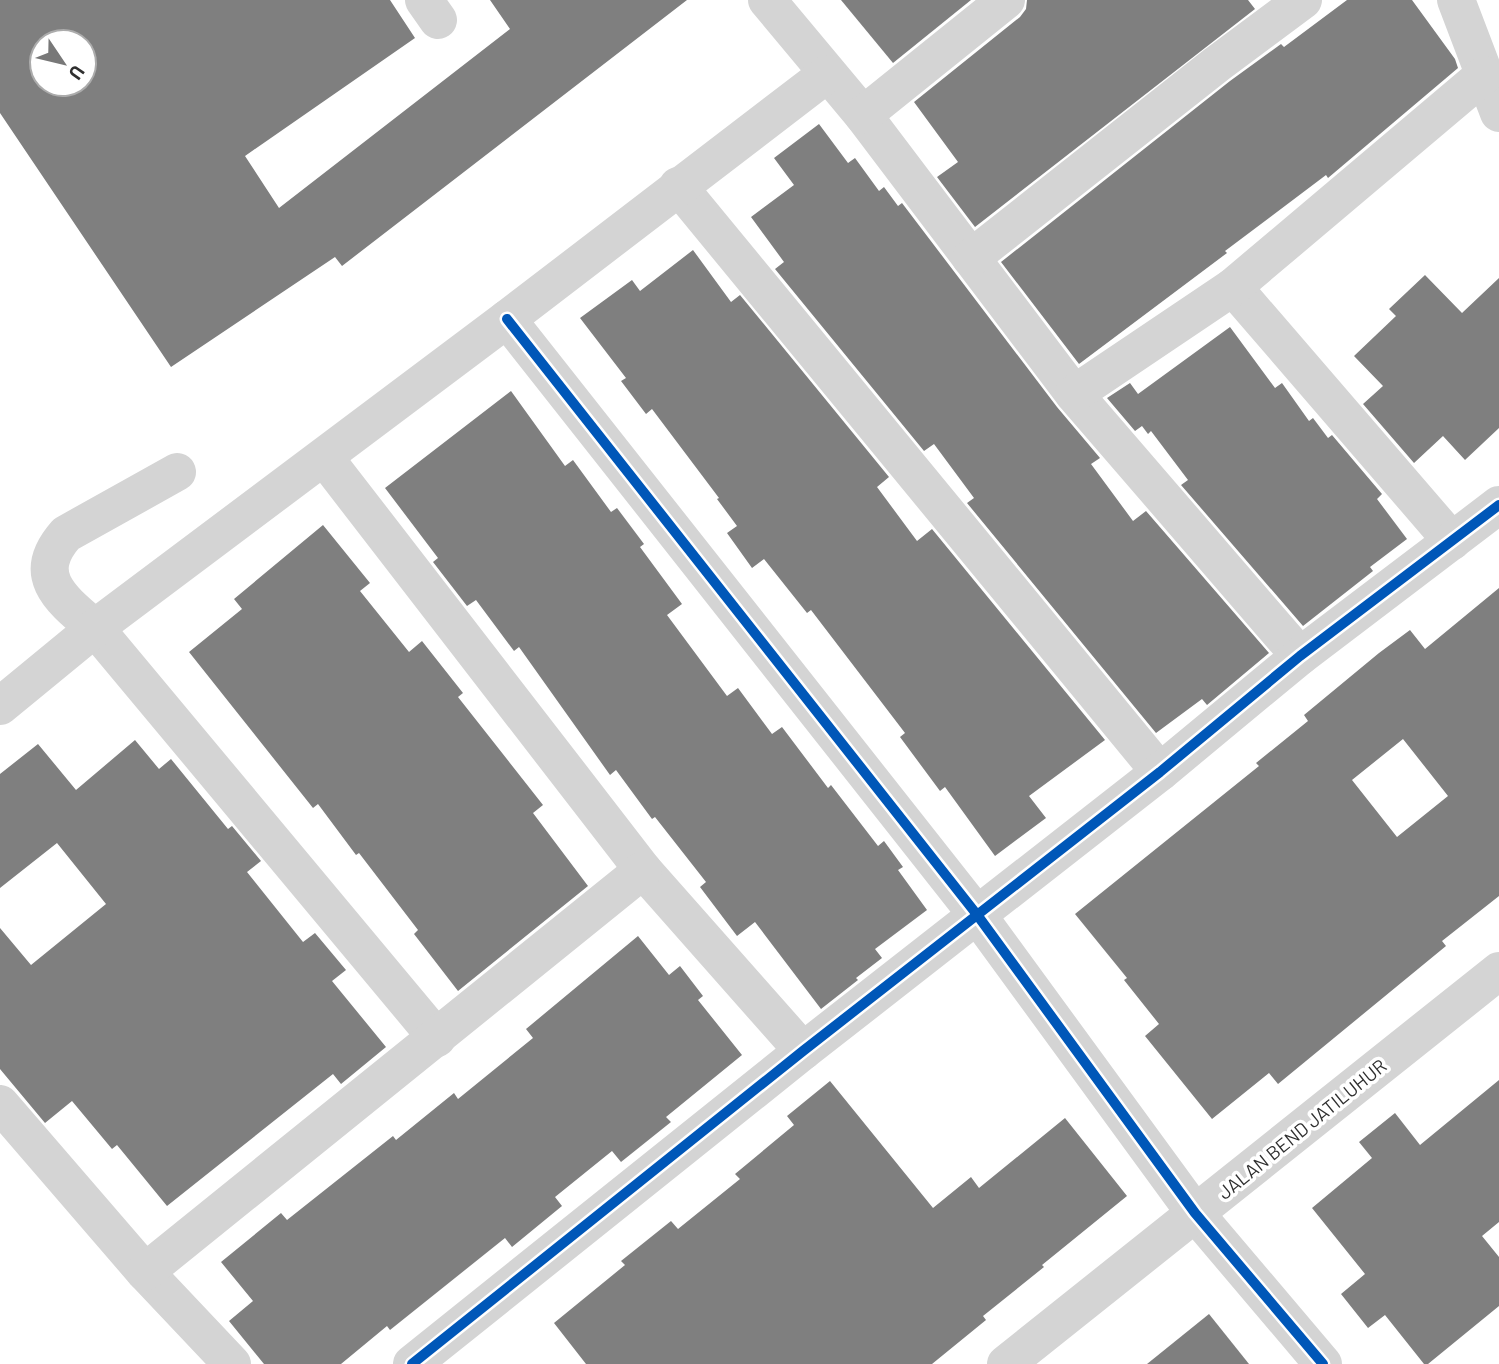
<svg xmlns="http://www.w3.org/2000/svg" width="1499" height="1364" viewBox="0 0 1499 1364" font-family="Barlow,sans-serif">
  <rect width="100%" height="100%" fill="#fff"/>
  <g fill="#7f7f7f" fill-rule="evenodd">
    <path d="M0,0H390L415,38L245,156L279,208L510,29L490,0H687L342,266L335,257L171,367L0,113ZM42,42H84V84H42Z"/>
    <polygon points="841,0 971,0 893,63"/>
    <polygon points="1027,0 1248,0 1255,9 975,227 937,177 958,162 914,102 1020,17 1026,9"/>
    <polygon points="1347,0 1412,0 1455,59 1458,68 1328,178 1326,175 1225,251 1227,253 1079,364 1001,262 1230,81 1281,44 1284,47"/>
    <polygon points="819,124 848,163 855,158 879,191 884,187 898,206 902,203 1057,407 1100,458 1091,464 1133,521 1146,511 1269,653 1207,705 1202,699 1156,733 967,503 974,498 934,444 924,451 775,269 784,262 751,217 794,185 774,158"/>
    <polygon points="693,250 731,302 740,295 889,477 877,487 917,541 932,529 1105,740 1029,796 1046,818 995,856 945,787 940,791 900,737 905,733 811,610 807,613 764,559 752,568 727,533 737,526 717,499 719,498 652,409 646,414 621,381 626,378 580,318 632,280 640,291"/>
    <polygon points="1425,275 1462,313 1499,278 1499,428 1465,460 1443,436 1414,463 1363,404 1383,386 1354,356 1396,316 1389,309"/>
    <polygon points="1230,327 1275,388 1282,383 1309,421 1313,418 1328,438 1332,435 1382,494 1377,499 1407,539 1370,567 1373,571 1303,626 1181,485 1188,480 1151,431 1148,434 1142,426 1135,431 1107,398 1130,383 1138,394"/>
    <polygon points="511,391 565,466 573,460 611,512 617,508 644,544 640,547 682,604 667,615 727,696 738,688 772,734 782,727 828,788 831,785 878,846 884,841 903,867 898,870 927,910 875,949 882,958 856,978 858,980 821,1009 755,922 737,936 700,887 706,882 655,817 652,819 616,770 610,775 519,647 514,651 476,600 467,606 433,562 438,558 385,488"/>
    <polygon points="323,525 370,583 360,591 409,652 422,641 463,693 458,697 543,805 533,813 588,886 458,991 414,934 418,930 359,853 356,855 318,804 313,808 189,652 242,609 234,599"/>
    <path d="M1499,588V896L1442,941L1446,946L1278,1084L1269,1073L1212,1119L1145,1036L1159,1024L1124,980L1127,978L1075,914L1259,766L1256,763L1308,721L1304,715L1379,653L1410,630L1425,649ZM1403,739L1448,796L1397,837L1352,780Z"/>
    <polygon points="135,740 159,769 171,759 228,829 232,826 261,861 247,872 303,942 315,933 346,970 332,981 386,1047 341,1084 333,1074 167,1206 117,1145 112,1149 72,1101 45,1123 0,1069 0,928 31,965 106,904 57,843 0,888 0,774 38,744 76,790"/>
    <polygon points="638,936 669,975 680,966 703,996 698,1000 742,1055 666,1117 671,1122 621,1162 612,1151 555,1197 562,1206 512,1247 505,1238 390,1330 387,1326 341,1364 264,1364 229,1321 253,1301 221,1262 281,1213 287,1220 393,1136 396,1140 454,1093 458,1099 533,1038 526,1029"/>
    <polygon points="1499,1080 1499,1222 1482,1236 1499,1257 1499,1306 1428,1364 1424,1364 1385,1315 1368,1328 1341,1294 1365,1274 1312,1208 1372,1158 1359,1142 1395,1113 1420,1145"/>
    <polygon points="830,1081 933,1208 971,1177 979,1188 1065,1118 1127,1196 1042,1265 1044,1267 983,1316 986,1320 932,1364 586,1364 554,1323 625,1265 621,1261 671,1221 678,1229 740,1179 735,1174 794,1125 787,1116"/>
    <polygon points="1209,1314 1249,1364 1147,1364"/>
  </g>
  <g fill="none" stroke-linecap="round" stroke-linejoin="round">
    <g stroke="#d4d4d4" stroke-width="38">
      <polyline points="424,0 438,20"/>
      <polyline points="767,0 863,115 1074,394 1300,656"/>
      <polyline points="1456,0 1499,113"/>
      <polyline points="863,115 1006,0"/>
      <polyline points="678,186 1160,772"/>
      <polyline points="971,258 1217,64 1303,0"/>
      <polyline points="1233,287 1452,541"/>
      <polyline points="507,319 978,916 1195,1213 1323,1364"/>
      <polyline points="1074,394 1233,287 1484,75"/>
      <polyline points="324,457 643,870 803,1051"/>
      <path d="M177,472L66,534C29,576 62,600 95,628L437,1038"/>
      <polyline points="0,706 95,628 507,319 827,74"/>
      <polyline points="0,1104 145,1272 232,1364"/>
      <polyline points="145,1272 643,870"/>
      <polyline points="412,1364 803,1051 1160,772 1300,656 1499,505"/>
      <polyline points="1006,1364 1499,971"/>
    </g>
    <g stroke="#fff" stroke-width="15">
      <g id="cycleway">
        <polyline points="507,319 978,916 1195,1213 1323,1364"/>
        <polyline points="412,1364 803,1051 1160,772 1300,656 1499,505"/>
      </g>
    </g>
    <use href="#cycleway" stroke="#0057b8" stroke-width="10"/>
  </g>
  <g text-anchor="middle" stroke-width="7" stroke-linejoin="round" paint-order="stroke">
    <g font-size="19" fill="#2f2f2f" stroke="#fff">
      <text transform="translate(1302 1129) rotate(-39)" y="7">JALAN BEND JATILUHUR</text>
    </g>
  </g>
  <g transform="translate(63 63) rotate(125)"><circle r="33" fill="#ffffff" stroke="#acacac" stroke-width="2"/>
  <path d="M0-5L12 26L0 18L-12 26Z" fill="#787878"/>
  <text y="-10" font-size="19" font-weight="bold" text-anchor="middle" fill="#2f2f2f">U</text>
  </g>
</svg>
